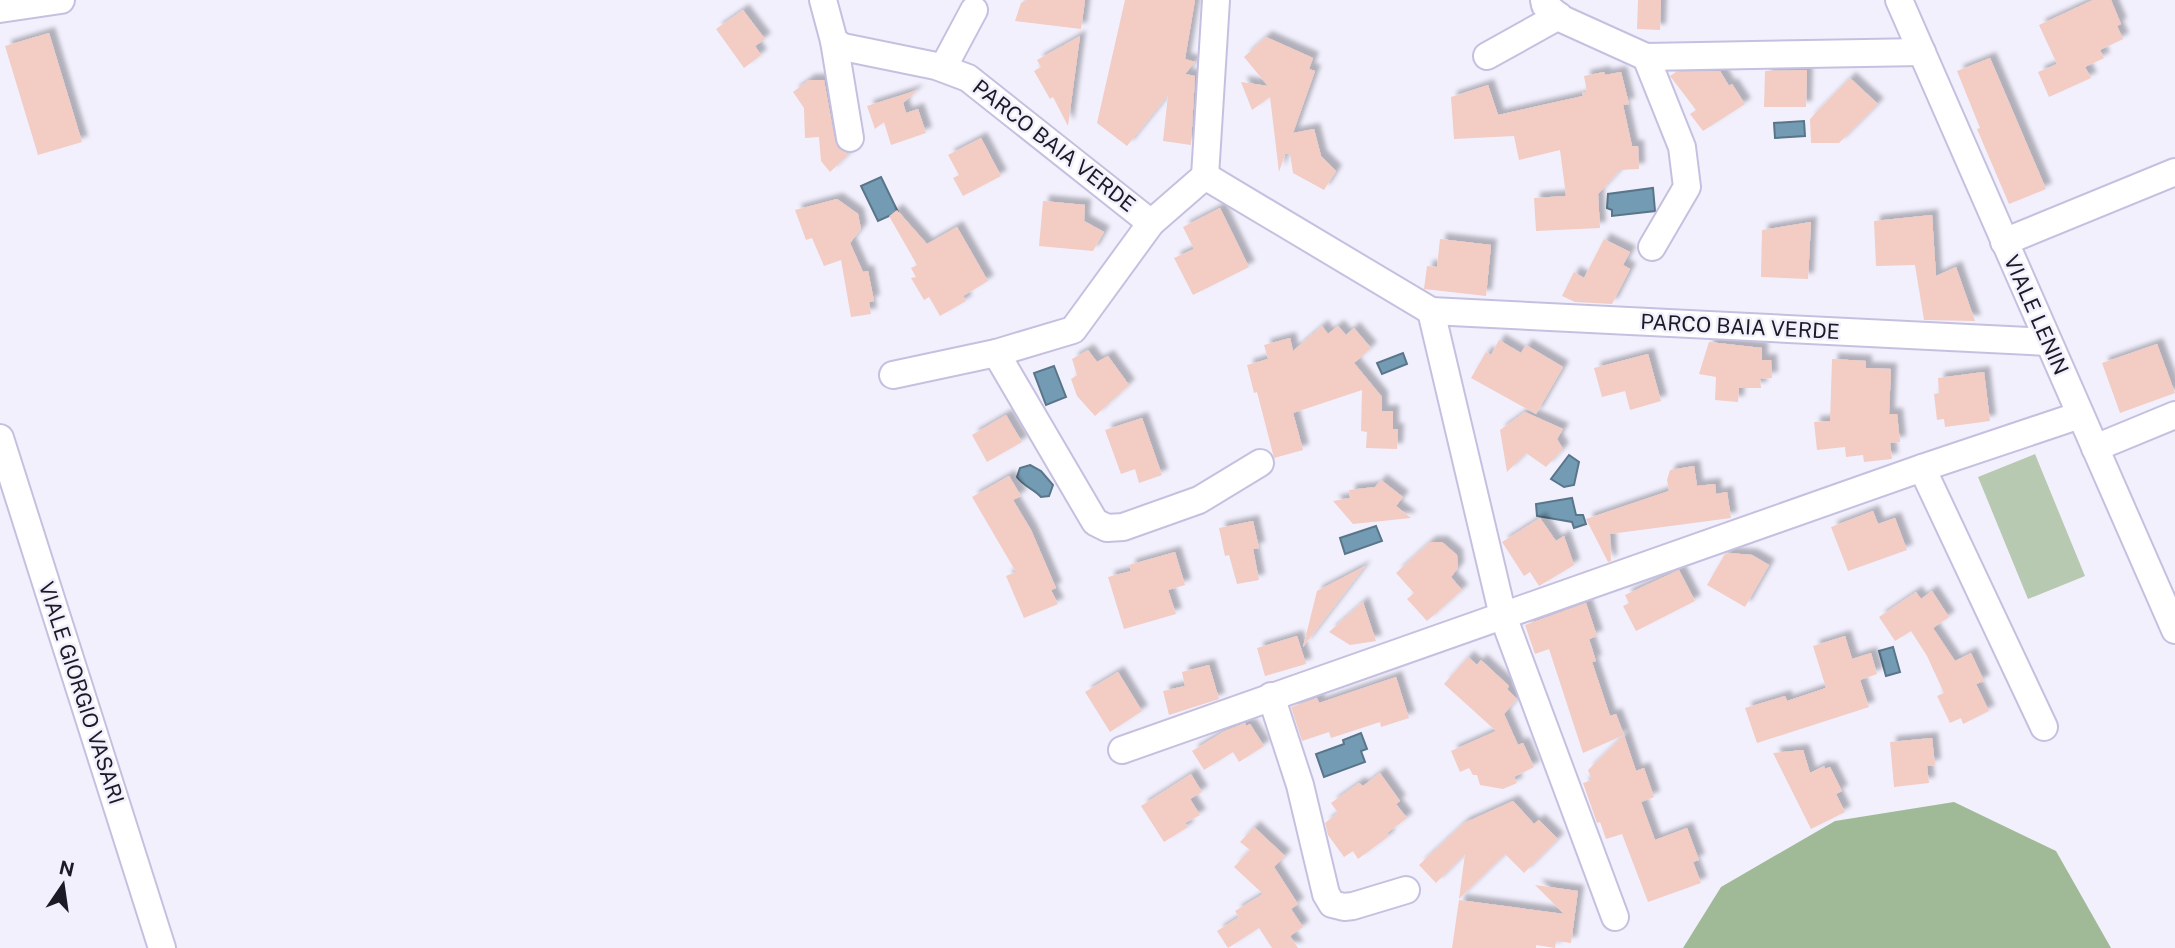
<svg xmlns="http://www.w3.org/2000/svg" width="2175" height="948" viewBox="0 0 2175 948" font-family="'Public Sans',sans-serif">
  <defs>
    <filter id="shadow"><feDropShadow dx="6" dy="-6" stdDeviation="2" flood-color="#0004"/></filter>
  </defs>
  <rect width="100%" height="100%" fill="#f2f0fd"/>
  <polygon fill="#b8c9b2" points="2035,454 2085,576 2028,599 1978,477"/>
  <polygon fill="#a0ba97" points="1954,802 2056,851 2111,948 1683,948 1721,887 1835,821"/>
  <g fill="#739cb4" stroke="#597589" stroke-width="2">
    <polygon points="1804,121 1805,136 1775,138 1774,123"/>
    <polygon points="881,177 898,212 878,221 861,186"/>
    <polygon points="1653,188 1655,211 1612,216 1612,210 1607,208 1608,194"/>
    <polygon points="1403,353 1407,364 1382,374 1377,363"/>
    <polygon points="1054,366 1066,397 1046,405 1034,373"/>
    <polygon points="1569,455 1579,462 1574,485 1564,487 1551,479"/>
    <path d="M1030,465L1041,471L1053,485L1049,496L1041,497C1033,488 1024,487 1017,477L1020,468Z"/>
    <polygon points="1572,498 1576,515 1583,515 1586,524 1574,528 1572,522 1537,516 1536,504"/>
    <polygon points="1376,526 1382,541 1345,554 1340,538"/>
    <polygon points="1893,647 1900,672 1886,676 1879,651"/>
    <polygon points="1361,733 1367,749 1361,751 1365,762 1324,777 1316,754 1344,744 1343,740"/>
  </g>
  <g fill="#f3ccc4" filter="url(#shadow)">
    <polygon points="1027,0 1085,0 1081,29 1015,21 1021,3"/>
    <polygon points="1125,0 1195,0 1185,59 1195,62 1185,74 1195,76 1191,145 1163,141 1168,95 1127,146 1097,123"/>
    <polygon points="1638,0 1661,0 1660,30 1637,29"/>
    <polygon points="2093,0 2111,0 2121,24 2117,26 2123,39 2100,50 2104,58 2085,67 2091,78 2049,97 2038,72 2057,64 2039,25"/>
    <polygon points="743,10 765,39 755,46 761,55 744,68 716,29"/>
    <polygon points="49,33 82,142 38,155 5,46"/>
    <polygon points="1080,36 1068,126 1053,97 1050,99 1034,71 1041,67 1037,60"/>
    <polygon points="1266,37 1313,58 1309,69 1315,71 1293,133 1314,129 1321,156 1336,171 1324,190 1293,173 1290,154 1285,154 1279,172 1270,97 1252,110 1241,82 1268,86 1244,57"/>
    <polygon points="1990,58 2046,189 2009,204 1977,129 1980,128 1957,71"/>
    <polygon points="1807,70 1806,107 1764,107 1765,71"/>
    <polygon points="1720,71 1729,86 1732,84 1745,104 1703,131 1690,114 1696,110 1670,76 1676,72"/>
    <polygon points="1604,72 1605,75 1621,72 1629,104 1623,105 1632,146 1638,146 1639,169 1620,170 1598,194 1600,228 1536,231 1534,198 1566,196 1560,150 1519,160 1514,136 1454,139 1451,97 1488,85 1498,115 1583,96 1582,93 1587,92 1584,76"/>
    <polygon points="1850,78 1878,104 1839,143 1811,143 1810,119"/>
    <polygon points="809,80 824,80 835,141 838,148 849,154 830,172 821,161 819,137 805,138 804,108 793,92"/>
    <polygon points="918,90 903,103 906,113 918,109 926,133 891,145 884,122 875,129 867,106"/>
    <polygon points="981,138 1001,176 963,196 953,178 959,175 948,155"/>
    <polygon points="837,199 858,214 861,229 850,243 863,272 868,271 874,301 869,302 871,314 851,317 841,260 824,266 812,238 806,240 795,210"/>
    <polygon points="1043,201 1085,205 1084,221 1104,232 1093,251 1039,246"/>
    <polygon points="1220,208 1249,267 1193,295 1174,258 1194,249 1183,227"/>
    <polygon points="897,210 927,244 957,227 988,281 963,296 966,301 940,316 929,297 924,300 911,278 916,277 911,268 917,265 889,216"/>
    <polygon points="1932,215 1936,276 1956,267 1975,321 1924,320 1915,265 1876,266 1874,221"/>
    <polygon points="1811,222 1808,279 1761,277 1762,230"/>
    <polygon points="1440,239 1491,245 1486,296 1424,289 1427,266 1437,267"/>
    <polygon points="1604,239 1630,252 1623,265 1630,269 1612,304 1575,302 1562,296 1574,272 1584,278"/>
    <polygon points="1322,326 1328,334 1338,326 1346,335 1354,328 1371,348 1354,363 1382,397 1382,411 1393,411 1393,429 1398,429 1397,449 1366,448 1367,432 1361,431 1362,390 1293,413 1303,450 1274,458 1257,392 1254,393 1247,365 1268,359 1264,345 1290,338 1293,351"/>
    <polygon points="1499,340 1521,353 1526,345 1563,367 1536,414 1471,378 1486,352 1491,355"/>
    <polygon points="1709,342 1762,348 1762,360 1771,360 1772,378 1760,379 1761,388 1739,388 1738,402 1715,400 1716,377 1699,374"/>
    <polygon points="2157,344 2175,393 2120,413 2102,363"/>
    <polygon points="1088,350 1097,362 1108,356 1129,385 1095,416 1077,396 1071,379 1077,375 1072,359"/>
    <polygon points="1648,354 1661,401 1630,410 1625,391 1602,397 1594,368"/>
    <polygon points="1832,359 1866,361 1866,368 1891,369 1889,414 1897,414 1900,442 1890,443 1892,459 1864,462 1863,455 1846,457 1845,447 1817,450 1814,422 1830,421"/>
    <polygon points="1984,372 1990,421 1945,427 1944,419 1937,420 1934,394 1939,393 1938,378"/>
    <polygon points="1525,412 1563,429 1557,439 1563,449 1546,467 1526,453 1507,472 1500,430"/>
    <polygon points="1006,415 1022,442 987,462 972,435"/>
    <polygon points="1142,418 1162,475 1139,483 1135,469 1121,474 1105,430"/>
    <polygon points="1694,466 1697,486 1715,484 1716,494 1727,492 1731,518 1610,534 1611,561 1608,562 1586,519 1669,491 1667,480 1670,470"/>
    <polygon points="1009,476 1021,496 1013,500 1031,530 1056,588 1051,590 1058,604 1024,618 1006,576 1016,572 972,497"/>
    <polygon points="1381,480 1403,497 1396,506 1411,518 1353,524 1333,501 1350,498 1349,490 1375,487"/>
    <polygon points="1873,511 1878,524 1895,518 1907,550 1848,571 1831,527"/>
    <polygon points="1540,518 1556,541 1564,536 1574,565 1539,586 1530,572 1524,576 1502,542"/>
    <polygon points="1253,521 1259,548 1253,549 1259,580 1237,584 1229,555 1225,556 1219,528"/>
    <polygon points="1430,542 1442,542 1457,555 1458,568 1451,577 1462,590 1427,621 1407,599 1414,593 1396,573"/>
    <polygon points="1175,552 1185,585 1168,590 1176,614 1124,629 1108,577 1131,571 1129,565"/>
    <polygon points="1729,553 1752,555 1769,565 1745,607 1707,585 1725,554"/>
    <polygon points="1365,566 1303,647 1317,591"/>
    <polygon points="1679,570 1695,601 1636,631 1623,606 1629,603 1625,595"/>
    <polygon points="1932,591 1949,617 1933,628 1955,661 1971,653 1984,681 1976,684 1989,711 1963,724 1961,718 1950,723 1937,696 1944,693 1927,656 1911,631 1895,641 1879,617 1916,592 1921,599"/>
    <polygon points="1363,602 1376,641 1350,645 1329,632"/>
    <polygon points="1586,603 1597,636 1589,639 1596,661 1592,662 1610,716 1616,714 1624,735 1583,753 1549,649 1535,654 1525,625"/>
    <polygon points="1297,636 1306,664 1265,676 1257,648"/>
    <polygon points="1845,636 1852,659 1871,653 1877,674 1860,680 1869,707 1757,743 1745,708 1785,696 1787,701 1826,688 1813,646"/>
    <polygon points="1468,657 1477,665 1481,660 1509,686 1507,689 1517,699 1504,714 1518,745 1523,743 1534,767 1514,777 1517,783 1503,789 1480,785 1477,775 1473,775 1469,768 1460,772 1451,751 1496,731 1444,684"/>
    <polygon points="1209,665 1219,699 1169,715 1163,691 1185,686 1182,672"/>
    <polygon points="1118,672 1142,711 1110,732 1085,692"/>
    <polygon points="1396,677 1409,718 1381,727 1380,722 1331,738 1329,732 1302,741 1291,707 1317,698 1319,703"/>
    <polygon points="1245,723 1246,726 1250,724 1264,746 1239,762 1233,752 1204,770 1192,751 1225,731"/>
    <polygon points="1624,735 1636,771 1644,768 1654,797 1641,802 1655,840 1687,828 1699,860 1693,862 1701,883 1648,902 1622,834 1606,839 1600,822 1597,823 1583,783 1592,780 1588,770"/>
    <polygon points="1932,738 1935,765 1927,766 1929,783 1894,787 1890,742"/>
    <polygon points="1803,750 1810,773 1824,766 1825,769 1830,767 1842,791 1836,794 1845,812 1811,829 1773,753"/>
    <polygon points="1380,773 1400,801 1396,804 1407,818 1387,833 1389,836 1358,859 1353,851 1344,857 1328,835 1325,823 1338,813 1331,803 1359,783 1363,786"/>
    <polygon points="1191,774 1202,792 1190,799 1200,815 1185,823 1188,827 1164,842 1141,806"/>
    <polygon points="1513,801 1534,824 1539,820 1558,839 1524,873 1505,854 1459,899 1465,854 1436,883 1419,865 1464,823"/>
    <polygon points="1254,827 1285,856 1274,867 1298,904 1291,909 1303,927 1290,936 1298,948 1272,948 1259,928 1228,948 1217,931 1239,917 1235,911 1263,894 1234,867 1250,850 1240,842"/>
    <polygon points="1535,885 1578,891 1571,943 1556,941 1555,948 1536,945 1536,948 1452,948 1459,900 1564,914"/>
  </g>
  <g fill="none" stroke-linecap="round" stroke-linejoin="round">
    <g stroke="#c6c0e0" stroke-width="30">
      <g id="minor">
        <polyline points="823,0 834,41 843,47 936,66 968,78 1151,223"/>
        <polyline points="1544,0 1545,5 1562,19 1646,57 1922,52"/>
        <polyline points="1899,0 2175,630"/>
        <polyline points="0,9 61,0"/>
        <polyline points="834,41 850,138"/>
        <polyline points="1487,56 1559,16"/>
        <polyline points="1646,57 1682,147 1687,187 1652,247"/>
        <polyline points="943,68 974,10"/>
        <polyline points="1205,176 1216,0"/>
        <polyline points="2004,242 2175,172"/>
        <polyline points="1431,311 1503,616 1615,917"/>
        <polyline points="996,353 1095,522 1107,528 1123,527 1199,500 1260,463"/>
        <polyline points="893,375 996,353 1073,330 1151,223 1205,176 1431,311 2048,342"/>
        <polyline points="0,438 162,948"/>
        <polyline points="2095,448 2175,415"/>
        <polyline points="1922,468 2044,727"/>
        <polyline points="1271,696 1300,785 1326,894 1332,904 1344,907 1353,906 1406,890"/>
        <polyline points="1122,750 1922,468 2080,415"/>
      </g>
    </g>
    <use href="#minor" stroke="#fff" stroke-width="26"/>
  </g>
  <g text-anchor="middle" stroke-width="5" stroke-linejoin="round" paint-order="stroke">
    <g font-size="21" fill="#1c1a25" stroke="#f2f0fd">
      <text transform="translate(1054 146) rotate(38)" y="7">PARCO BAIA VERDE</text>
      <text transform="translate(2036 315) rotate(66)" y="7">VIALE LENIN</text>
      <text transform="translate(1740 327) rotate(3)" y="7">PARCO BAIA VERDE</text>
      <text transform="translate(81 693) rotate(72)" y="7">VIALE GIORGIO VASARI</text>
    </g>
  </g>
  <g transform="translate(63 885) rotate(13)" stroke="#f2f0fd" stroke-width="5" paint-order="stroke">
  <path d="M0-5L12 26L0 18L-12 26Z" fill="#1c1a25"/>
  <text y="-10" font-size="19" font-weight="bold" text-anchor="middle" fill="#1c1a25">N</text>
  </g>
</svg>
